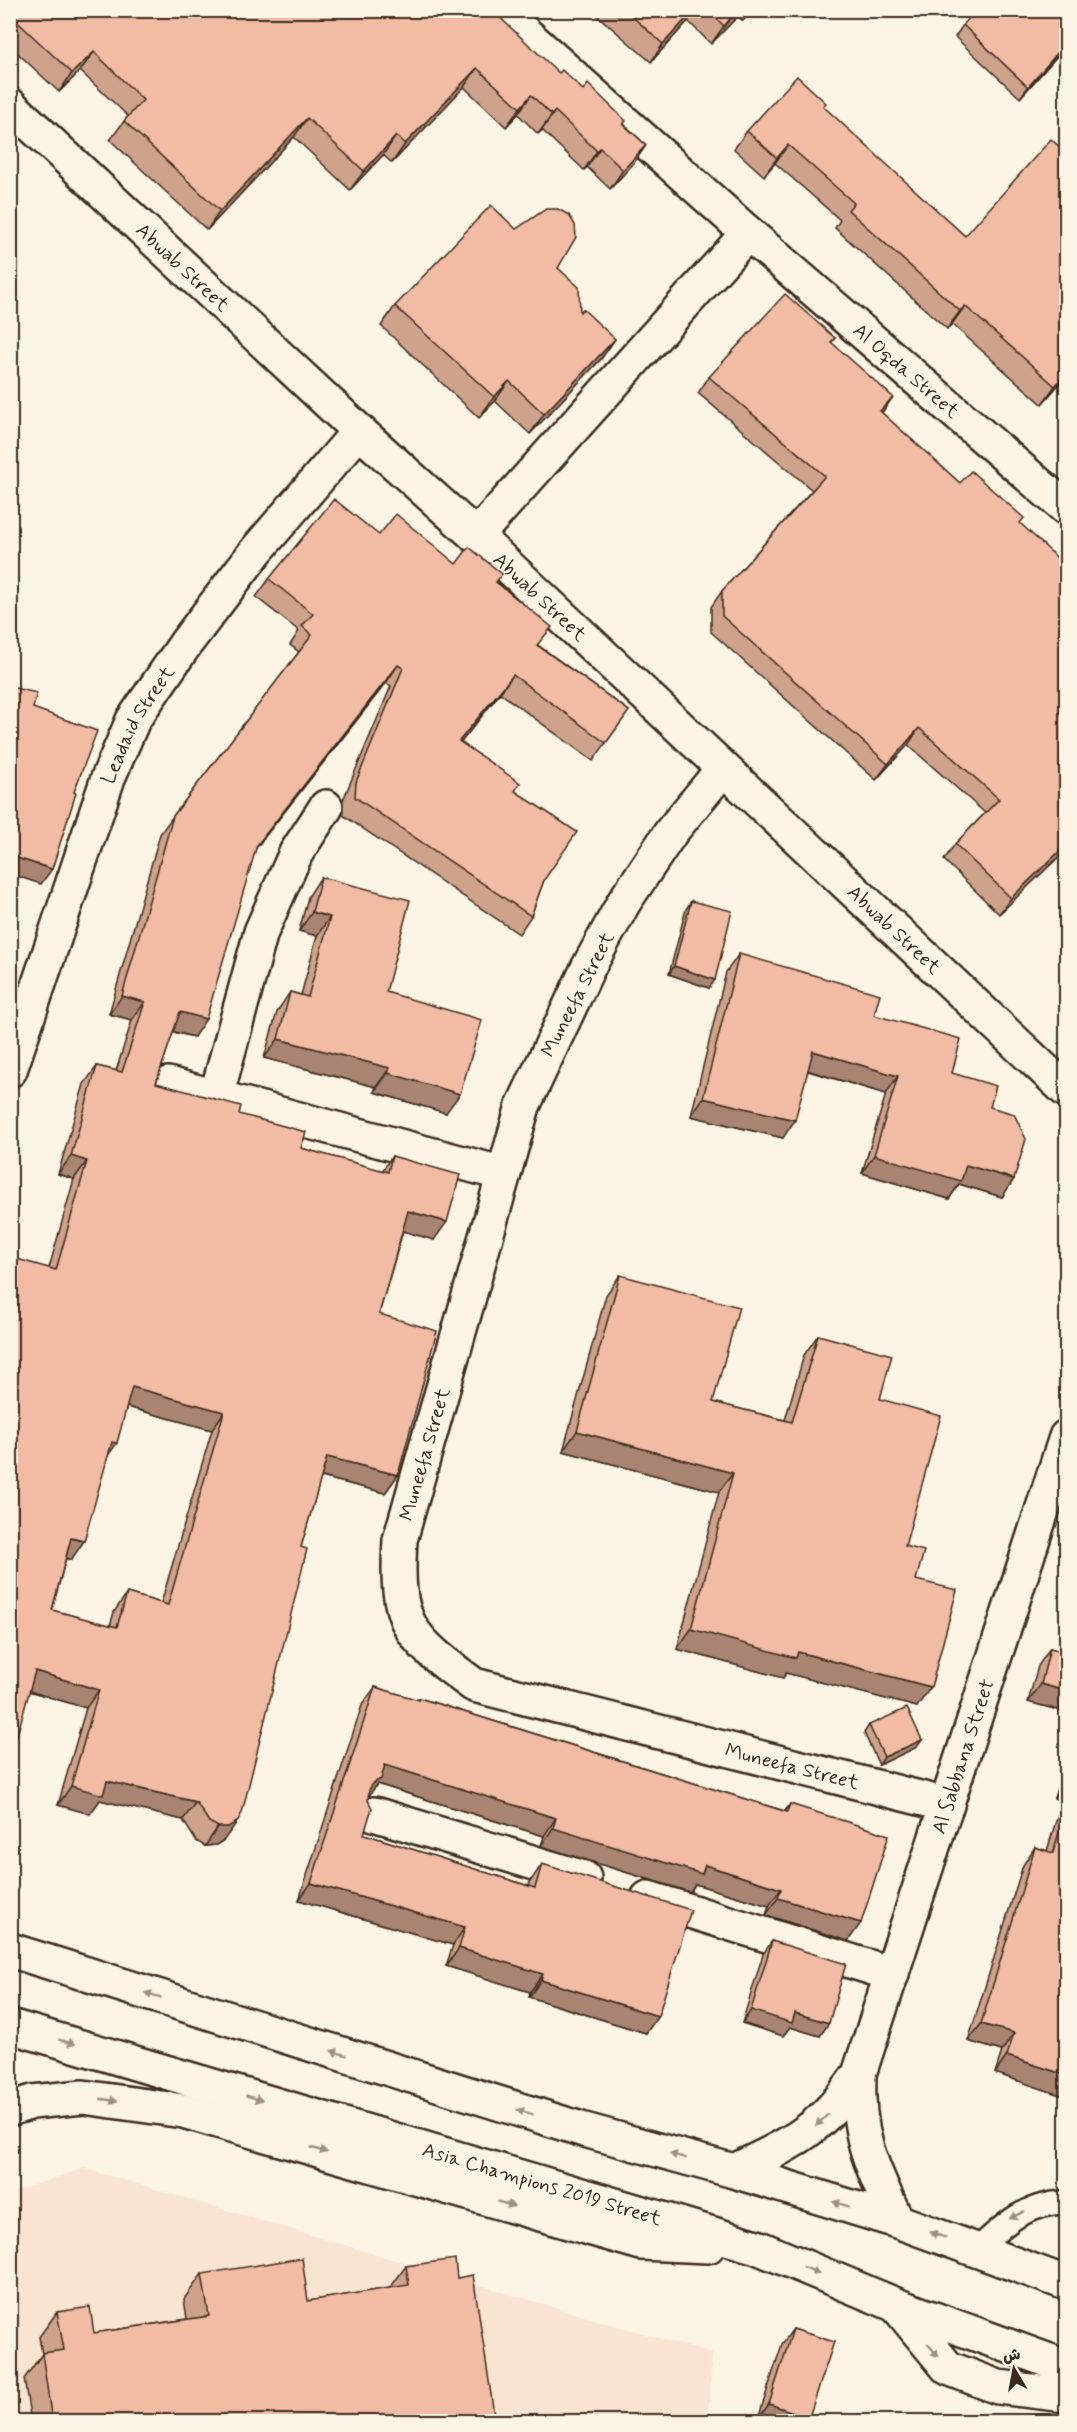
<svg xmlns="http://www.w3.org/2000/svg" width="1077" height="2432" viewBox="0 0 1077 2432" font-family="Mynerve,'Playpen Sans Arabic',sans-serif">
  <rect width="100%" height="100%" fill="#fcf5e5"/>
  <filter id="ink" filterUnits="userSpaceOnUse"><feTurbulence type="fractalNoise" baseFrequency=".0167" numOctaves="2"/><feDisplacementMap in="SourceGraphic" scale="12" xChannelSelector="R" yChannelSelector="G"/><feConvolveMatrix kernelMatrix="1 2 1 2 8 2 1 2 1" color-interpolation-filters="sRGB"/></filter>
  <g filter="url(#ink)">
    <polygon fill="#f9e4d1" points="84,2168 712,2354 708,2421 11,2421 10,2193"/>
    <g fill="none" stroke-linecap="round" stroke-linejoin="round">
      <g stroke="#3b2a1e" stroke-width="27">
        <path id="service" d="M978,2249C1007,2221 1025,2205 1066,2202"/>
      </g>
      <g stroke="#3b2a1e" stroke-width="38">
        <g id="minor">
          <path id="s1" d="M499,10L748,233L1066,508"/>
          <path id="s2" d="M10,105L359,431L476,536L1066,1090"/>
          <polyline points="476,536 748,233"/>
          <path id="s3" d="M722,770L671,832L624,902L588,968L523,1106L400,1540C395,1624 407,1636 474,1685L947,1805"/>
          <path id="s4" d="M10,1070L108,778L133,720L186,643L256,551L359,431"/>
          <polyline points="168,1084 504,1174"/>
          <polyline points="216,1097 261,932 296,853 326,807"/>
          <polyline points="374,1814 584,1878"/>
          <polyline points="648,1898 892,1974"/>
          <path d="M859,2074C856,2136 872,2167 897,2221"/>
          <path id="s5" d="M734,2171C794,2142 819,2132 859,2074L1066,1437"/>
          <polyline points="896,2305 948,2368 998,2387 1066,2395"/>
        </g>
      </g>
      <g stroke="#3b2a1e" stroke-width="38">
        <g id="secondary">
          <polyline points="10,1950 581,2129 734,2171 897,2221 1066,2283"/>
          <path id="s6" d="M10,2026L757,2247L896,2305L1066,2367"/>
          <polyline points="10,2109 32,2102 83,2097 183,2111 641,2243 708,2246"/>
        </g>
      </g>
      <use href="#service" stroke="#fcf5e5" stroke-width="22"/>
      <use href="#minor" stroke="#fcf5e5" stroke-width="33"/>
      <use href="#secondary" stroke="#fcf5e5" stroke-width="33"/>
    </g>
    <g fill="#cfa28c" stroke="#3b2a1e" stroke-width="1.5" fill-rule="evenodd">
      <polygon points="10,10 559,73 583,90 624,124 646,145 633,164 610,189 587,167 584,170 542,130 538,134 518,114 506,127 464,87 392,163 383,155 350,190 294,137 207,230 110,140 128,116 80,71 59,92 10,46"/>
      <polygon points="591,10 753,10 743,21 738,16 711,44 688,21 651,62"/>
      <polygon points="963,25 1066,46 1020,98 955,37"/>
      <polygon points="823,107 965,236 1066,153 1066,376 1042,404 952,324 947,329 835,228 840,220 775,163 764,176 734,149 747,131"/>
      <polygon points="558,268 580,312 615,339 601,359 530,434 495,401 479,418 381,326 395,306"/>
      <polygon points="835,338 831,343 882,413 960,483 1020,524 1061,575 1066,850 999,914 944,860 955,844 985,813 908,745 876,780 711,632 711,607 722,591 812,490 698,393 709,377"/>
      <path d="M379,535L456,564L496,583L538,645L629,711L593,761L500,693L461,742L515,791L544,880L531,916L519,934L343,815V800L391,686L386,683L256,848L194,1037L173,1032L156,1083L239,1114L301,1148L382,1171L392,1156L434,1240L403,1231L379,1314L398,1475L385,1493L321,1477L301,1547L224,1840L216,1845L205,1846L196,1841L183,1820L100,1800L90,1814L58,1805L86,1708L29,1691L49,1268L74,1179L58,1174L84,1084L97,1066L116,1071L132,1020L109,1014L160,834L173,816L299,652L290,645L299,631L256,597L269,579ZM127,1407L212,1430L161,1603L127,1593L114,1612L110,1626L52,1610L66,1558L71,1560L108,1455Z"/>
      <polygon points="321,877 386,992 446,1113 374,1092 376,1087 264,1058 277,1012 290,992 301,995 317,936 299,931 308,897"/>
      <polygon points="691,901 709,988 669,974 686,909"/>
      <polygon points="739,954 874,1015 952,1073 990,1107 1014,1179 1002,1197 959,1184 949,1199 862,1173 886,1094 808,1071 783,1138 691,1116 726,972"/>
      <polygon points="620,1275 713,1402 785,1420 804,1355 818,1335 880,1399 905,1546 916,1580 917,1707 786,1673 783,1678 677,1649 719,1492 563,1451 606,1295"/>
      <polygon points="1066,1641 1066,1712 1028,1702 1038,1666 1050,1648 1063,1652"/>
      <polygon points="375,1687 418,1700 419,1698 785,1811 790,1804 848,1941 766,1915 769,1906 695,1884 690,1892 541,1846 544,1836 377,1784 368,1796 364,1834 529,1886 530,1882 542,1864 658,2016 646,2033 529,1997 530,1992 446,1966 453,1945 299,1900 362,1705"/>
      <polygon points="869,1725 917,1747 879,1765 864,1733"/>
      <polygon points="1066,1759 1066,2097 995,2073 1002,2051 968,2041 1023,1865 1035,1847 1047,1851 1062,1801 1054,1798"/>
      <polygon points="772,1941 820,2036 790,2027 783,2036 742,2023 763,1954"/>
      <polygon points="406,2266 457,2278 495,2421 31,2421 24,2379 42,2354 39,2337 57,2312 94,2333 187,2319 184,2299 202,2274 308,2301 390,2288"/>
      <polygon points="793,2329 834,2342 758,2419 782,2344"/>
    </g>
    <g fill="#a98472" stroke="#3b2a1e" stroke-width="1.5">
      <polygon points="694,10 695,10 688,21 651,62 663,44"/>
      <polygon points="738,10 742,10 738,16 711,44 724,26"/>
      <polygon points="1066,43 1066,46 1020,98 1028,87"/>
      <polygon points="94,52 80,71 59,92 72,73"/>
      <polygon points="477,68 464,87 392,163 405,144"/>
      <polygon points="531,95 518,114 506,127 520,108"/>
      <polygon points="555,111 542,130 538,134 552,115"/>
      <polygon points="307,118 294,137 207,230 220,211"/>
      <polygon points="396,136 383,155 350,190 364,171"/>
      <polygon points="646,145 633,164 610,189 623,170"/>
      <polygon points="788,145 775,163 764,176 777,158"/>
      <polygon points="600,148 587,167 584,170 597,151"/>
      <polygon points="965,306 952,324 947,329 960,311"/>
      <polygon points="615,339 601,359 530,434 544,414"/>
      <polygon points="1066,373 1066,376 1042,404 1055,386"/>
      <polygon points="509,381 495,401 479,418 494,397"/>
      <polygon points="893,397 881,414 880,411"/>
      <polygon points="398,665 386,683 244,863 257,845"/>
      <polygon points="513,675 500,693 447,760 459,741"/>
      <polygon points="919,728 908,745 876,780 888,764"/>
      <polygon points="1066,845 1066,850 999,914 1011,898"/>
      <polygon points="14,857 52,869 41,884 10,874"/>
      <polygon points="312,912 330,917 317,936 299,931"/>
      <polygon points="674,966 715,980 709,988 669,974"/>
      <polygon points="122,996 145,1002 132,1020 109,1014"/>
      <polygon points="180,1012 206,1019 194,1037 167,1030"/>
      <polygon points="278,1039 390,1068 376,1087 264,1058"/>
      <polygon points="813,1051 898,1076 886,1094 800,1068"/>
      <polygon points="388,1073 460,1094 446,1113 374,1092"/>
      <polygon points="703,1098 795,1120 783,1138 691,1116"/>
      <polygon points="874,1155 966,1165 1014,1179 1002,1197 959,1184 949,1199 862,1173"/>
      <polygon points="71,1156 87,1161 74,1179 58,1174"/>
      <polygon points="408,1211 447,1222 434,1240 396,1229"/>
      <polygon points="132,1387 224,1412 212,1430 120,1405"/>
      <polygon points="577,1431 733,1473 719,1492 563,1451"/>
      <polygon points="112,1442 117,1443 104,1461"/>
      <polygon points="327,1457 398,1475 385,1493 314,1475"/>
      <polygon points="71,1538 84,1541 71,1560 59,1556"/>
      <polygon points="691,1629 798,1652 931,1687 917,1707 786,1673 783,1678 677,1649"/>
      <polygon points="35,1671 99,1690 86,1708 22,1689"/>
      <polygon points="1041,1684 1066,1691 1066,1712 1028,1702"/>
      <polygon points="10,1737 16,1739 10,1747"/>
      <polygon points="922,1740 917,1747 879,1765 884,1757"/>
      <polygon points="385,1765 556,1818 544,1836 377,1784 369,1796 361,1801"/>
      <polygon points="107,1781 196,1802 183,1820 100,1800 90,1814 58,1805 71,1786"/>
      <polygon points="1066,1781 1066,1794 1062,1801 1054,1798"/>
      <polygon points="237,1822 224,1840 216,1845 205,1846 218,1827"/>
      <polygon points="553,1828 705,1865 781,1889 769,1906 695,1884 690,1892 541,1846"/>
      <polygon points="311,1883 465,1927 453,1945 299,1900"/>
      <polygon points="778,1898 861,1923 848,1941 766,1915"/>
      <polygon points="459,1948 543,1974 530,1992 446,1966"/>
      <polygon points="541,1980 658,2016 646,2033 529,1997"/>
      <polygon points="751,2010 795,2013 829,2023 820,2036 790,2027 783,2036 742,2023"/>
      <polygon points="981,2024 1014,2033 1002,2051 968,2041"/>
      <polygon points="1007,2056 1066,2075 1066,2097 995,2073"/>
      <polygon points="769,2404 809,2417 806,2421 765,2421 758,2419"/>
    </g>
    <g fill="#f1bca3" stroke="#3b2a1e" stroke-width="1.5" fill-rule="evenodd">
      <polygon points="10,10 492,10 559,73 562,70 583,90 588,84 626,121 623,124 646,145 623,170 600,148 597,151 555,111 552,115 531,95 520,108 477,68 405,144 396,136 364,171 307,118 220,211 124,121 143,100 94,52 72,73 10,15"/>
      <polygon points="625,10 694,10 663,44"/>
      <polygon points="708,10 738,10 724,26"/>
      <polygon points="976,10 1060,10 1066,16 1066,43 1028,87 963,25"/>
      <polygon points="797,76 826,103 823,106 965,236 1051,139 1066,153 1066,373 1055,386 965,306 960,311 848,210 854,203 788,145 777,158 747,131"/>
      <polygon points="491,205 516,229 546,209 558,209 569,215 575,225 576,237 558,268 579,287 580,312 583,309 615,339 544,414 509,381 494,397 395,306"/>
      <polygon points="785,294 835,338 831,342 893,397 880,411 960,483 971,471 1024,518 1020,523 1066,566 1060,574 1066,580 1066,845 1011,898 955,844 999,799 919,728 888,764 722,616 722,591 825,476 709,377"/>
      <path d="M334,499L379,535L396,514L456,564L469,547L502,574L496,582L552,627L537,645L629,711L606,743L513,675L459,741L520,783L515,791L577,832L544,880L531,916L355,797L356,782L403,668L398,665L257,845L206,1019L180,1012L156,1083L241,1106L239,1114L306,1132L301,1148L388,1172L392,1156L460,1175L447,1222L408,1211L379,1314L437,1331L398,1475L327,1457L301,1547L307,1549L242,1813L237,1822L228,1827H218L209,1822L196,1802L107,1781L103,1795L71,1786L99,1690L35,1671L16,1739L10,1737V1257L56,1270L87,1161L71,1156L97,1066L122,1072L145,1002L122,996L173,816L312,635L302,626L313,614L269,579ZM132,1387L224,1412L168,1605L127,1593L117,1627L52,1610L71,1538L84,1541L112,1442L117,1443Z"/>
      <polygon points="10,687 37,693 33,708 97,731 74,792 76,793 52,869 14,857 10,873"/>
      <polygon points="321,877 410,900 386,992 482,1020 460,1094 388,1073 390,1068 278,1039 290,992 308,997 330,917 312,912"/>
      <polygon points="691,901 732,911 715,980 674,966"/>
      <polygon points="739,954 880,994 874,1015 961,1039 952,1073 996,1086 990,1107 1014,1114 1026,1139 1014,1179 966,1165 961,1181 874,1155 898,1076 813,1051 795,1120 703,1098"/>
      <polygon points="620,1275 739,1307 713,1402 792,1422 818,1335 892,1355 880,1399 941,1416 905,1546 924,1551 916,1580 957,1590 931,1687 798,1652 796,1658 691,1629 733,1473 577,1431"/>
      <polygon points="1050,1648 1066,1653 1066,1691 1041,1684"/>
      <polygon points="375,1687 419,1700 419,1698 787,1812 790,1804 889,1835 861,1923 778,1898 781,1889 705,1865 702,1874 553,1828 556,1818 385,1765 381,1779 373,1783 369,1790 368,1800 372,1808 364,1834 535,1888 542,1864 691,1910 658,2016 541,1980 543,1974 459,1948 465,1927 311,1883"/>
      <polygon points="907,1708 922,1740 884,1757 869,1725"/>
      <polygon points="1066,1808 1066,2075 1007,2056 1014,2033 981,2024 1035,1847 1053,1853"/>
      <polygon points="772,1941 846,1964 829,2023 795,2013 792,2023 751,2010"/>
      <polygon points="302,2258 308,2301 409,2285 406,2266 455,2259 457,2278 473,2275 495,2421 52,2421 42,2353 64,2350 57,2312 90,2307 94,2333 209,2316 202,2274"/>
      <polygon points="793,2329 834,2342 809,2417 769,2404"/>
    </g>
    <defs><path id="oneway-solid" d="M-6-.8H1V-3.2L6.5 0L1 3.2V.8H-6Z" transform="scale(1.5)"/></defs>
    <g fill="#9c9082">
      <use href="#oneway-solid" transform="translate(153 1995) rotate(-163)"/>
      <use href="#oneway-solid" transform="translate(67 2042) rotate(17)"/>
      <use href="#oneway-solid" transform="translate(339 2053) rotate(-163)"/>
      <use href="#oneway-solid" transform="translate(254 2098) rotate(17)"/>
      <use href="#oneway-solid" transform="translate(109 2100) rotate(8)"/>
      <use href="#oneway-solid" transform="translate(525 2112) rotate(-163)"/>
      <use href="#oneway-solid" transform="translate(822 2120) rotate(136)"/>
      <use href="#oneway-solid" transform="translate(319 2150) rotate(16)"/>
      <use href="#oneway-solid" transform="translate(678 2156) rotate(-165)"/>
      <use href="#oneway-solid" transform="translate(506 2204) rotate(16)"/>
      <use href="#oneway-solid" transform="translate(841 2204) rotate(-163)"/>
      <use href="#oneway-solid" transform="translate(1017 2215) rotate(153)"/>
      <use href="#oneway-solid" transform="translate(938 2235) rotate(-161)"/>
      <use href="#oneway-solid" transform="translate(811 2270) rotate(23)"/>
      <use href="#oneway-solid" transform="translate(933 2350) rotate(50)"/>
    </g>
  </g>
  <g text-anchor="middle" stroke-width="4.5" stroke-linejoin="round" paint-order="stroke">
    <g font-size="20" fill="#3b2a1e" stroke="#fcf5e5">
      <text dy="7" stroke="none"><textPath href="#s2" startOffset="237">Abwab Street</textPath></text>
      <text dy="7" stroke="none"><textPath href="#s1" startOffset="544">Al Oqda Street</textPath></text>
      <text dy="7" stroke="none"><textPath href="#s2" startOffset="723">Abwab Street</textPath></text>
      <text dy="7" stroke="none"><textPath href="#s4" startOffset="369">Leadaid Street</textPath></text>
      <text dy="7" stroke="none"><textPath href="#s2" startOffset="1209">Abwab Street</textPath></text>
      <text transform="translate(577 994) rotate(-63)" y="7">Muneefa Street</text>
      <text transform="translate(424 1454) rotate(-74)" y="7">Muneefa Street</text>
      <text dy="7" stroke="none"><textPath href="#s5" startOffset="495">Al Sabbana Street</textPath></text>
      <text dy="7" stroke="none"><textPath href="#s3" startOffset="1347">Muneefa Street</textPath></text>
      <text dy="7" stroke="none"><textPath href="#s6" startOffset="555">Asia Champions 2019 Street</textPath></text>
    </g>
  </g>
  <rect width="1077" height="2432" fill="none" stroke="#fcf5e5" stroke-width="36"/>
  <rect x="18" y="18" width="1041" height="2396" fill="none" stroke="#3b2a1e" stroke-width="2" filter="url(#ink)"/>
  <g transform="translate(1014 2369) rotate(350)" stroke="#fcf5e5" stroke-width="4.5" paint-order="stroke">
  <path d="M0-4.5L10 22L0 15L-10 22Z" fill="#3b2a1e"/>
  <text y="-9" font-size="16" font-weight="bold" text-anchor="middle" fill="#3b2a1e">ش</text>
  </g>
</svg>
